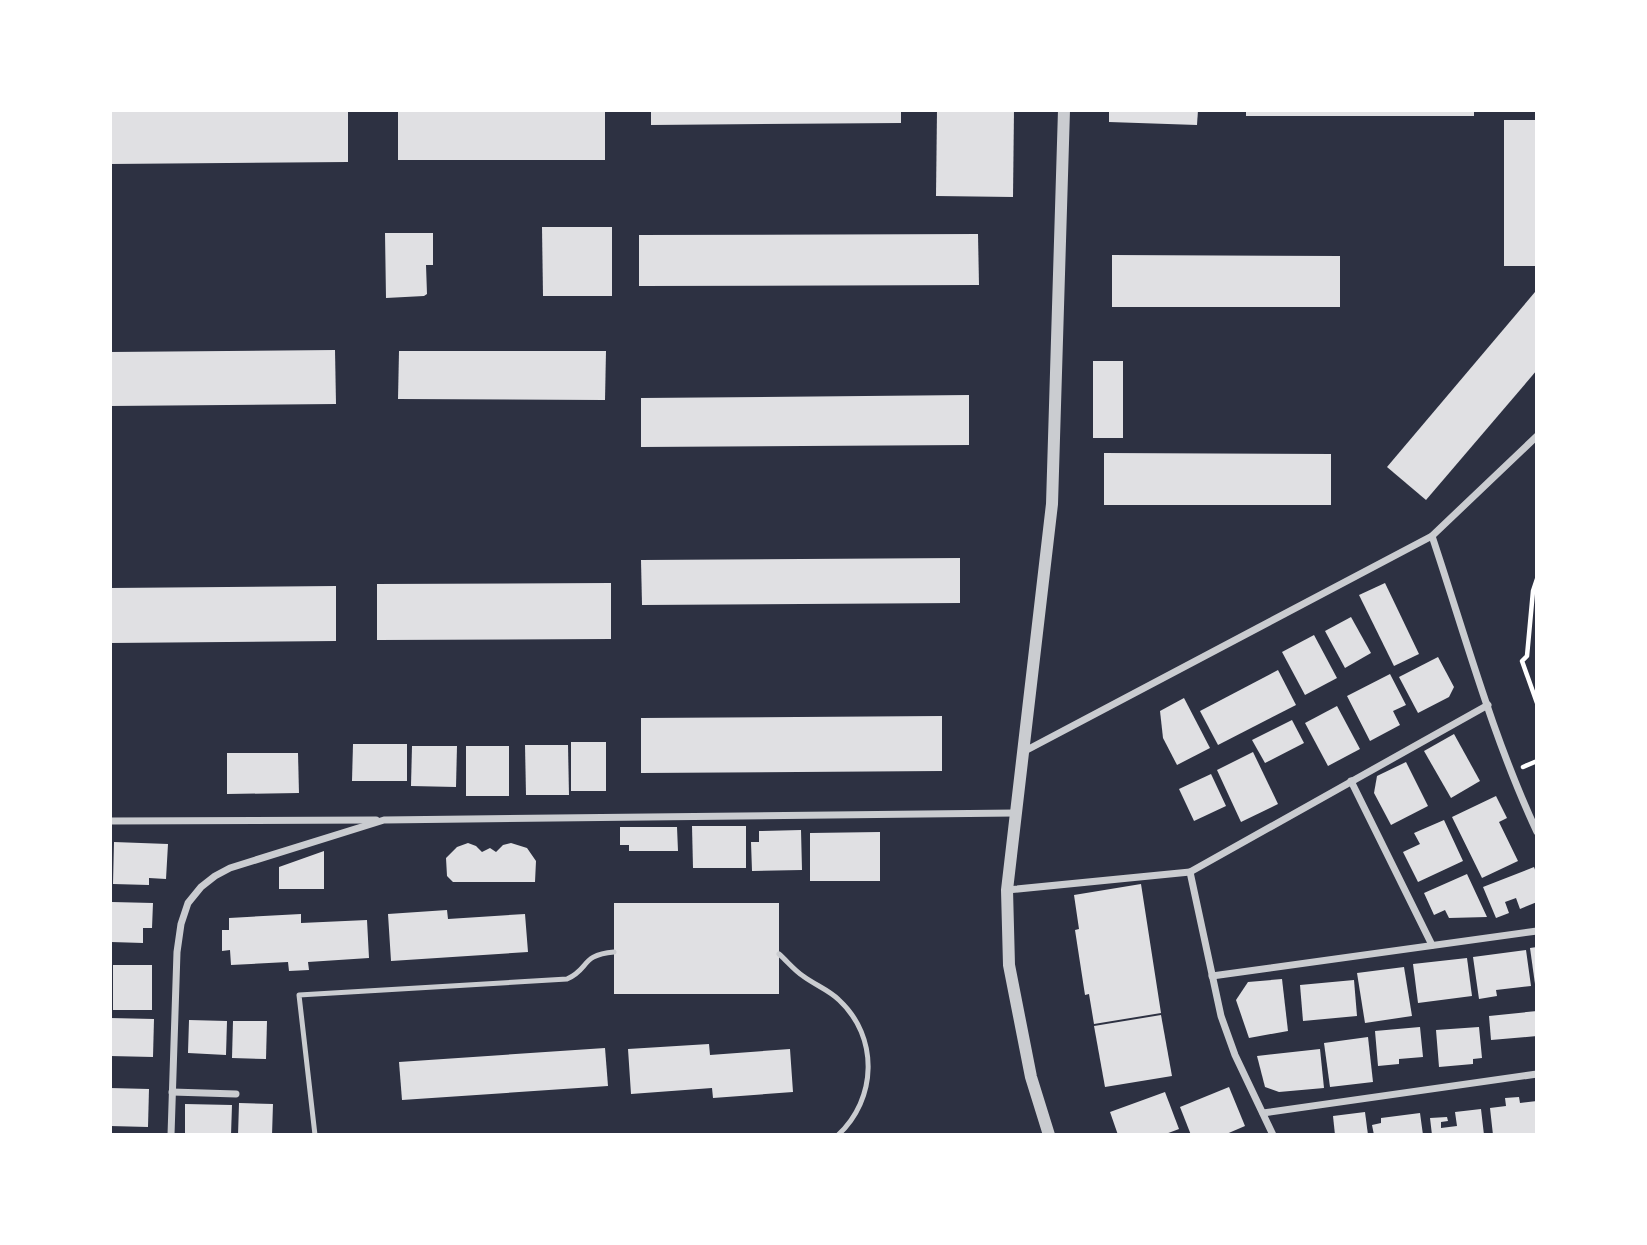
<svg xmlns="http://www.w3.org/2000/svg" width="1647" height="1245" viewBox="0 0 1647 1245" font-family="Lora,serif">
  <rect width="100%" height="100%" fill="#2d3142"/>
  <g fill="#e0e0e3">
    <polygon points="110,110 348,110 348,162 110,164"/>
    <polygon points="651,110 901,110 901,123 651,125"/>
    <polygon points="937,110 1014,110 1013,197 936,196"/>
    <polygon points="1109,110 1198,110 1197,125 1109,122"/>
    <rect x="1246" y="110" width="228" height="6"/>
    <rect x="398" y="112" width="207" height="48"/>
    <rect x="1504" y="120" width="33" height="146"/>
    <polygon points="542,227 612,227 612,296 543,296"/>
    <polygon points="385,233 433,233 433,265 426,265 427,294 424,296 386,298"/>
    <polygon points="978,234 979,285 639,286 639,235"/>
    <polygon points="1112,255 1340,256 1340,307 1112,307"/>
    <polygon points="1535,292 1537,370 1426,500 1387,467"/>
    <polygon points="335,350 336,404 110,406 110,352"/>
    <polygon points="399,351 606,351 605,400 398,399"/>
    <rect x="1093" y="361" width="30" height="77"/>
    <polygon points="969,395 969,445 641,447 641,398"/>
    <polygon points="1104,453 1331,454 1331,505 1104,505"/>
    <polygon points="960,558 960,603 642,605 641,560"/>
    <polygon points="611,583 611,639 377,640 377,584"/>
    <polygon points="1385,583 1419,654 1394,666 1359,595"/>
    <polygon points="336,586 336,641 110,643 110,588"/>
    <polygon points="1351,617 1371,653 1345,668 1325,631"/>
    <polygon points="1314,635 1337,678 1305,695 1282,652"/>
    <polygon points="1438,657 1454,687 1449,697 1418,713 1399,677"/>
    <polygon points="1278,670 1296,705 1218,745 1200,711"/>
    <polygon points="1390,674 1406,705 1393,711 1400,725 1370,741 1347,696"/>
    <polygon points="1184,698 1210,748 1177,765 1163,738 1160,711"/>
    <polygon points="1337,706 1360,749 1328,766 1305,723"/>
    <polygon points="942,716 942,771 641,773 641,718"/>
    <polygon points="1292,720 1304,743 1265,763 1252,740"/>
    <polygon points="1454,734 1480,781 1451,798 1424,751"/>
    <rect x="571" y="742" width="35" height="49"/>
    <polygon points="353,744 407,744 407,781 352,781"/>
    <polygon points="525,745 568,745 569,795 526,795"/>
    <polygon points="412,746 457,746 456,787 411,786"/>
    <rect x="466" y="746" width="43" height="50"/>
    <polygon points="1253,752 1278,804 1241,822 1217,770"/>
    <polygon points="227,753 298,753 299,793 227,794"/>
    <polygon points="1406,762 1428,806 1391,825 1374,793 1377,776"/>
    <polygon points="1211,774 1226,806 1194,821 1179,789"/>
    <polygon points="1496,796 1507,818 1499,822 1518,861 1482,878 1452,817"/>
    <polygon points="1444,820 1463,861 1418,882 1403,852 1420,844 1414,833"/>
    <polygon points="692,826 746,826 746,868 693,868"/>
    <polygon points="620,827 677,827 678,851 629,851 629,845 620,845"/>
    <polygon points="801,830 802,870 752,871 751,842 759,842 759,831"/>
    <polygon points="880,832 880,881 810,881 810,833"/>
    <polygon points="114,842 168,844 166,879 149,878 149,885 113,884"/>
    <polygon points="468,843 476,846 482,852 490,848 496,852 503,845 511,843 527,848 536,861 535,882 453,882 447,876 446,858 457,847"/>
    <polygon points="324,851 324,889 279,889 279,867"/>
    <polygon points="1534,867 1537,875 1537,902 1520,909 1516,898 1505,902 1509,913 1496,918 1483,887"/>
    <polygon points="1467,874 1487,917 1449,918 1445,910 1434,915 1424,893"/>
    <polygon points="1141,884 1161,1013 1094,1024 1089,994 1085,995 1075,930 1079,929 1074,895"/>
    <polygon points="112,902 153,903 152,928 143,928 143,943 111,942"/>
    <rect x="614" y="903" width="165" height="91"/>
    <polygon points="447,910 448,919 525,914 528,952 391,961 388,914"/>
    <polygon points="301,914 301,923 367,920 369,958 308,962 309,970 289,971 288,962 231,965 230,950 222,951 222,930 229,930 229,918"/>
    <polygon points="1537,947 1537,984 1535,984 1530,948"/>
    <polygon points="1526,950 1531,986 1496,990 1497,996 1479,999 1473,957"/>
    <polygon points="1467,958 1472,996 1418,1003 1413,964"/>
    <rect x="113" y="965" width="39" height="45"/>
    <polygon points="1404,967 1412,1016 1365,1023 1357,973"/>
    <polygon points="1282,979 1288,1031 1249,1038 1236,1000 1248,982"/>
    <polygon points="1354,980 1357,1016 1303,1021 1300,985"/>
    <polygon points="1537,1011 1537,1036 1491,1040 1489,1016"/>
    <polygon points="1161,1015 1172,1076 1105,1087 1094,1026"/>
    <polygon points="110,1018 154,1019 153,1057 110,1056"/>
    <polygon points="189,1020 227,1021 226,1055 188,1053"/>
    <polygon points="233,1021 267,1021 266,1059 232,1058"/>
    <polygon points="1420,1027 1423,1057 1399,1059 1399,1064 1378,1066 1375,1031"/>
    <polygon points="1479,1027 1482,1058 1473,1059 1473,1064 1439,1067 1436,1030"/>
    <polygon points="1368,1037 1373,1082 1330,1087 1324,1043"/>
    <polygon points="709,1044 710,1055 790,1049 793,1092 713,1098 712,1088 631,1094 628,1049"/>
    <polygon points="605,1048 608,1086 402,1100 399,1062"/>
    <polygon points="1320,1049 1324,1088 1279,1092 1265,1087 1257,1056"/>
    <polygon points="1229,1087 1245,1126 1224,1135 1191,1135 1180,1107"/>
    <polygon points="110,1088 149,1089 148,1127 110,1126"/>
    <polygon points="1165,1092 1179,1129 1163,1135 1118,1135 1110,1112"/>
    <polygon points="1519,1097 1520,1103 1537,1101 1537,1135 1493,1135 1490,1108 1506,1106 1505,1098"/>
    <polygon points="239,1103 273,1104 272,1135 238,1135"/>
    <polygon points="185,1104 232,1105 231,1135 185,1135"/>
    <polygon points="1481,1109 1484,1135 1432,1135 1430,1118 1447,1117 1448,1121 1441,1122 1441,1128 1457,1126 1455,1112"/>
    <polygon points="1365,1112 1368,1135 1335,1135 1333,1116"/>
    <polygon points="1420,1113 1423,1135 1374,1135 1372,1125 1381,1123 1381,1118"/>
  </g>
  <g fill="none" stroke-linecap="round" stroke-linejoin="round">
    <g stroke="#fff" stroke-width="4.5">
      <polyline points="1537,579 1533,591 1527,656 1522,661 1537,703"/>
      <polyline points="1523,767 1537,761"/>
    </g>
    <g stroke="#caccd0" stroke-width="5">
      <path d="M779,954C787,961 794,970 803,976C815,985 829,990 839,1000C879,1037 877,1099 838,1135"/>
      <path d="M315,1135L299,995L567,979C590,969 580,955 614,952"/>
    </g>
    <g stroke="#caccd0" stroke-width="7">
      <path d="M1432,536C1465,635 1493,738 1537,832"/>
      <polyline points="1023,752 1432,536 1537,436"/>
      <polyline points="1351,781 1432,945"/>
      <polyline points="110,821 376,820"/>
      <polyline points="1007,890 1190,872"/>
      <polyline points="1212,976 1537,931"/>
      <polyline points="172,1092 236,1094"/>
      <polyline points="1263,1113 1537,1074"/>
      <polyline points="171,1135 177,952 181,924 188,903 201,887 215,876 230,868 384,820 1015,813"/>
      <polyline points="1273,1135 1235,1055 1221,1016 1190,872 1488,705"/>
    </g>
    <polyline stroke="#caccd0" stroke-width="12" points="1049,1135 1031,1077 1009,965 1007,890 1052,504 1064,110"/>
  </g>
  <rect width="1647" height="1245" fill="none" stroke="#ffffff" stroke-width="224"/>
</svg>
